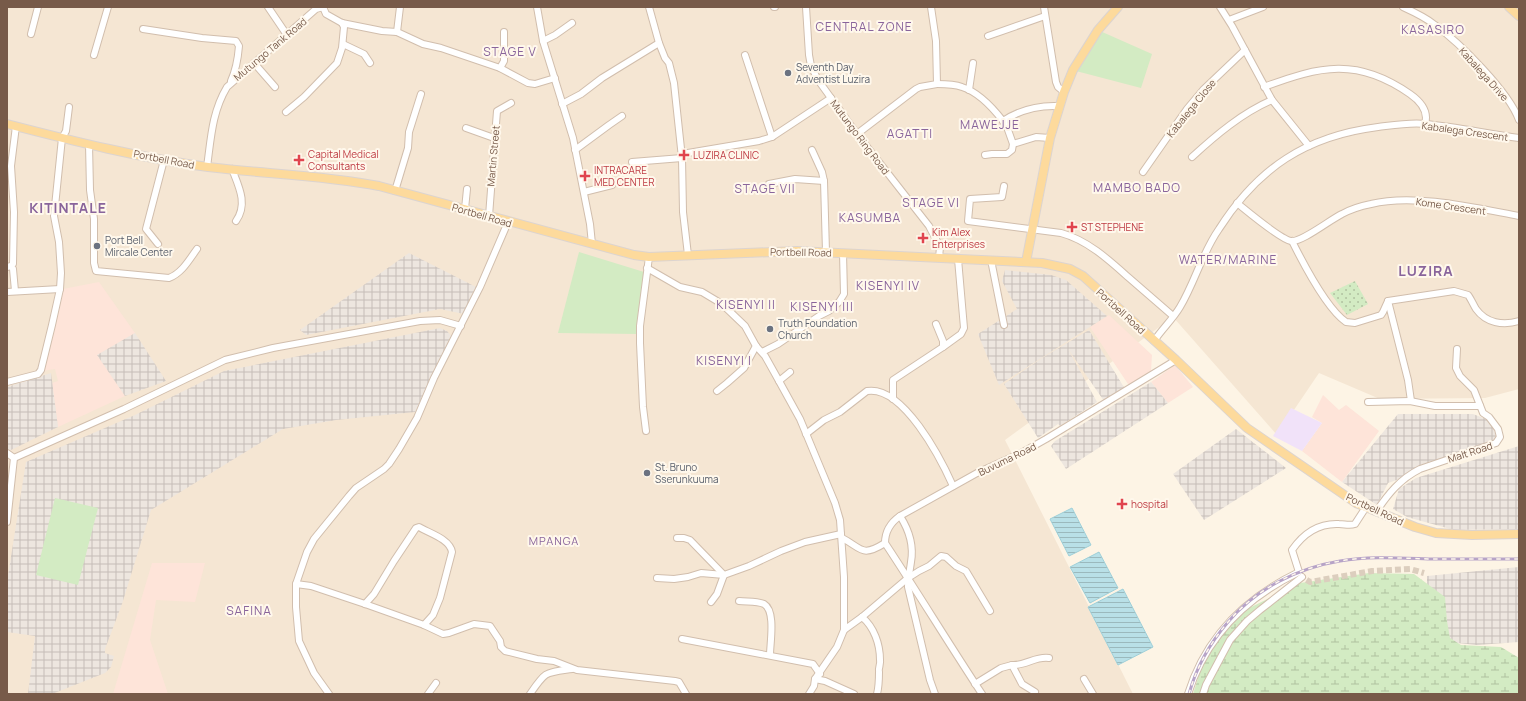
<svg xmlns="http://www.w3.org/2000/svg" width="1526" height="701" viewBox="0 0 1526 701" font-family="Manrope,sans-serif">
  <defs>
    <pattern id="industrial-grid" width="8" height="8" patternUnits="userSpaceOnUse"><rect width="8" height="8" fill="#ede6df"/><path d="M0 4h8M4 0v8" fill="none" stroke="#c5bdb7"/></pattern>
    <pattern id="wetland-marsh" width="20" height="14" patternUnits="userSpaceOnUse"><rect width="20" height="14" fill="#d3ebc3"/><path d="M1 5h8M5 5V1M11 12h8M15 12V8" fill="none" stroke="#b0c1a0"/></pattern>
    <pattern id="park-dots" width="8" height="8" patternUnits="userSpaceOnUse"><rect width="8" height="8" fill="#d3ebc3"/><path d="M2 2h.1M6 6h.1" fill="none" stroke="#b0c1a0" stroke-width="1.8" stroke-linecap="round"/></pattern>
    <pattern id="water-rules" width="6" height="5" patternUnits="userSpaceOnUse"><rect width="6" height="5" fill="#b9e0e7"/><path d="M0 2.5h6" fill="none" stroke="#9bb9bd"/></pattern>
  </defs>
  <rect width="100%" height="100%" fill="#fdf4e5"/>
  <polygon fill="#f5e6d3" points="7,7 1519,7 1519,389 1485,398 1380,399 1319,373 1277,435 1173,317 1005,440 1133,694 7,694"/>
  <g fill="#fee4d9">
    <polygon points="99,282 135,333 98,355 125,396 58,427 52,383 58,381 55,369 42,371 63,289"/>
    <polygon points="1109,315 1152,355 1151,371 1130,387 1090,327"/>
    <polygon points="1175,365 1193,387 1168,403 1151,382"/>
    <polygon points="1323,395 1339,410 1346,405 1379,431 1342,482 1302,451 1322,423 1312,417"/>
    <polygon points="152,563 205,563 195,602 156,600 150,640 168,694 113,694"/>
  </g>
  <g fill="url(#industrial-grid)">
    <polygon points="409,253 476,287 464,314 440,309 306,335 300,330"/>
    <polygon points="1005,270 1051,275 1066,280 1107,316 999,385 978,334 1017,309 1002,281"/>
    <polygon points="440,328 447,331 452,337 415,412 336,420 283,429 151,510 122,604 105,649 105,653 114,656 111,667 105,673 52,694 28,694 35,636 7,632 7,582 26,462 135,415 224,371"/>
    <polygon points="1089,330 1125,389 1104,401 1068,349 1097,402 1060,426 1058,424 1038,438 1004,384 1042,358"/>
    <polygon points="135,333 166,381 125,396 97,355"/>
    <polygon points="51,373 58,427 7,452 7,387"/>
    <polygon points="1151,382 1168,403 1066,469 1051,446 1055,441"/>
    <polygon points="1398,414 1473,414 1491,421 1499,445 1388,483 1377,505 1342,482"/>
    <polygon points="1236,429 1286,468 1204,520 1173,474"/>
    <polygon points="1519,446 1519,529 1454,530 1407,517 1393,509 1399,489 1416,478"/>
    <polygon points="1519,567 1519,642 1477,645 1427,640 1427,576"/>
  </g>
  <polygon fill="#f1e2f9" points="1291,408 1322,423 1302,451 1273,436"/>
  <g fill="#d3ebc3">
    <polygon points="1100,31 1152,54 1141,88 1076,71"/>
    <polygon points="579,252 644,272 638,334 558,333"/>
    <polygon points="55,498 98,508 78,585 36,575"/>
  </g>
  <polygon fill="url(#wetland-marsh)" points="1369,573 1414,574 1445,597 1447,621 1450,638 1461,645 1501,647 1519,658 1519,694 1193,694 1203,662 1233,616 1300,583"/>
  <polygon fill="url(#park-dots)" points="1355,281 1368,304 1347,315 1330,293"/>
  <g fill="url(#water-rules)" stroke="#9fd0d9">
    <polygon points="1072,508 1091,545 1069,556 1050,519"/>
    <polygon points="1099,552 1118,588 1090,603 1070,567"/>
    <polygon points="1123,589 1153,647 1118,665 1088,607"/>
  </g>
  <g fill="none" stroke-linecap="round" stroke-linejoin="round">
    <polyline stroke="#dccebe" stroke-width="6" stroke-dasharray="6 3" stroke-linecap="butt" points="1300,574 1302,577 1310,582 1372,571 1410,569 1424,573"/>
    <g stroke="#d1bead" stroke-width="8">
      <g id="minor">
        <polyline points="268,7 287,35"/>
        <polyline points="323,7 326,14 342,23 382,31 397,32 423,44 441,48 500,68 528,83 535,84 555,78"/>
        <polyline points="537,7 543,41 573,138 590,224 592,244"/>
        <polyline points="649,7 659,43 665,58 669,63 674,83 682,158 683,212 688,255"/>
        <polyline points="774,7 775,7"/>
        <polyline points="806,7 809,55 811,66 818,80 857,134 929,226 940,247 939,258"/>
        <polyline points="1044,7 1056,82 1058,87 1064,92"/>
        <polyline points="1220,7 1232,26 1272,100 1309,146"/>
        <path d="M1403,7C1414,12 1425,17 1435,25C1460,43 1509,92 1519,120"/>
        <polyline points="1229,20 1263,7"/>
        <path d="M143,29L202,38L236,41L239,46C238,58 236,70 231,81"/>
        <polyline points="397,32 400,7"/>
        <polyline points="31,34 38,7"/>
        <polyline points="988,36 1045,16"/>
        <polyline points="543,41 555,35 572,23"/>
        <polyline points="343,44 364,54 370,63"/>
        <polyline points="94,55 108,7"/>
        <polyline points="745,55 772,137"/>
        <polyline points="254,63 275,87"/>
        <polyline points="500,68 504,61 504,32"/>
        <path d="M937,84C945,84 954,84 962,87C978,92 993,108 1003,121C1021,109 1038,105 1059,106"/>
        <path d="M1264,87C1320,66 1357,57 1410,94C1420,101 1429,111 1425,124"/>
        <polyline points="969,90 973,63"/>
        <polyline points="562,104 581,94 602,78 659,43"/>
        <polyline points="286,112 304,97 337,63 342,48 344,27 342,23"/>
        <polyline points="1003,121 1007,127 1013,144 1036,137 1050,138"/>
        <polyline points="466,128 494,138"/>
        <polyline points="857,134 916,89 920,87 937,84 936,41 931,7"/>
        <path d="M89,144L90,190L94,219V263L96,271L169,278C182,273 189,260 197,249"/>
        <polyline points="575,150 609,125 622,116"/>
        <polyline points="812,150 822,172 824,181 826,252"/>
        <polyline points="682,154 759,141 772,137 831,98"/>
        <polyline points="985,155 992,154 1007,154 1012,150 1013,144"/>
        <path d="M1192,157C1216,135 1242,113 1272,100"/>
        <polyline points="632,162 682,158"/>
        <path d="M207,167C211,138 212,112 227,87L316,9L323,7"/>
        <path d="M232,169C239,187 248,204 236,221"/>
        <polyline points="1143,172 1187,109 1203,90 1245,50"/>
        <polyline points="769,184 795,179 824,181"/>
        <path d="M1004,186L1002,197L970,199L968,221L1061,233C1087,240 1108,259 1128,277C1143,290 1158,303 1173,316"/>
        <polyline points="395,191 408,148 409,132 421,94"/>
        <polyline points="584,192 612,185"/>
        <path d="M1237,203C1247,211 1280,239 1291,241C1301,243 1331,219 1342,214C1351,209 1361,206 1371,204C1414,193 1476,208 1519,216"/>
        <polyline points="465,209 467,189"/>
        <polyline points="489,216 497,111 511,103"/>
        <path d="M1292,241C1303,263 1327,309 1346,322L1355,323L1381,315L1383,312L1388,301L1454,291L1468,295C1471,299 1473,304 1476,309C1486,323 1503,326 1519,321"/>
        <polyline points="158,244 146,229 164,160"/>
        <polyline points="991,260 1004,325"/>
        <polyline points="7,267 11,266 13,264 14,212 11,166 16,126"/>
        <polyline points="647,268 680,287 702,292 722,304 745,326 756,346 765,356 779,381 790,372"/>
        <polyline points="13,269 15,291"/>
        <polyline points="7,292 60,289"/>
        <polyline points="1388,301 1408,380 1411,401"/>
        <path d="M1154,341C1162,329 1173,319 1180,307C1195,282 1202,253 1219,229C1258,168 1306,136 1378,127C1394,125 1411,122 1426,124C1457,127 1488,134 1519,138"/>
        <polyline points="943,347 961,334 964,328 958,259"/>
        <polyline points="762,352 778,344 819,316 829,311 839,302 844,294 843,253"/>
        <polyline points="779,381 800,419 835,503 840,520 844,577 844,630"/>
        <polyline points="7,382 38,374 41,370 52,325 60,289 61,273 59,242 54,216 62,138 66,131 69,107"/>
        <polyline points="717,391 727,383 744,368 756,346"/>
        <polyline points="893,399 893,380 943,347 943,341 936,324"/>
        <polyline points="1368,402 1410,401 1435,406 1480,406"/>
        <polyline points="646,431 643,407 640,343 640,326 649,257"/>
        <path d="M806,434L824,420L840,412L867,391C903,385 941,459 953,486"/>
        <polyline points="7,453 14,458 124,409 225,360 273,348 420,321 440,320 461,326"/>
        <path d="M1376,512C1388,494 1400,479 1420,469L1496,443L1500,437L1498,429L1489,417L1483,413L1474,390L1460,376L1456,368L1457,349"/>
        <path d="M900,516C909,530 914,545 911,562C910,570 908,578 908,587L930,680L935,694"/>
        <polyline points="7,522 14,458"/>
        <polyline points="677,538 684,538 690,540 724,575"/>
        <path d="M842,538C862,548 861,558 885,543"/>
        <polyline points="657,578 674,579 688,577 701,573 724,575 749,566 781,551 805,542 841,534"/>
        <polyline points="296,584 311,586 365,604 424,625 443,634 449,633 474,624 490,626 500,641 501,647 505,651 537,659 554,661 577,670 675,681 679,682 686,694"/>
        <path d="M739,601C747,602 757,601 764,604C776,611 770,643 770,655"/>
        <polyline points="711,602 717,594 724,575"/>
        <path d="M365,604L374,594L394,561L416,528L419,527C429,533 450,539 452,552L440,598L433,615L424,625"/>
        <path d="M862,617C874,627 880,644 880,660C881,664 878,668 879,672C879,680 879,686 877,694"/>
        <polyline points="682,639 813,664 820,674"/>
        <path d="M1012,665C1026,666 1035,656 1049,658"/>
        <polyline points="815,679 825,681 854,694"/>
        <polyline points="1084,679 1093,694"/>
        <polyline points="975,684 1001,668 1012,665 1022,684 1035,692"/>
        <polyline points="329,694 314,673 299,641 296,607 296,584 307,552 314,539 349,496 356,488 384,469 389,464 399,449 417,418 434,378 480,287 508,222"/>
        <polyline points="428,694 436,683"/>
        <path d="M530,694C546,671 544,673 572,669"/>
        <polyline points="809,694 814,686 815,679 837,647 844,630 862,617 908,578 919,571 929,566 941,556 946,557 956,566 966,571 990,611"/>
        <path d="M982,694C949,644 918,593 885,543C885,531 890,523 900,516L977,473L1023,452L1046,439L1176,360"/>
        <path d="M1188,694C1206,636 1245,598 1299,572L1292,550C1303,534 1319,523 1339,524C1345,524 1349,526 1355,524L1366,507"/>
        <polyline points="1203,694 1206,685 1230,640 1247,621 1260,610 1302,577"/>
      </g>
    </g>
    <g stroke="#dcd4d0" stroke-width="10">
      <g id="major">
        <polyline points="1509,7 1519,16"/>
        <path d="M7,124C73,141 140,158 208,167C265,174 323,175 379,186L634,255L649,257L797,251L1042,263L1070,269L1083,276L1176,360L1247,428L1356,503L1415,527L1436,533L1472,535L1519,534"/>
        <polyline points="1026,262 1050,138 1064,92 1073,70 1098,30 1118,7"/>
      </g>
    </g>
    <use href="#minor" stroke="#fff" stroke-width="6"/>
    <use href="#major" stroke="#fdda9c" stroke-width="8"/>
    <g stroke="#b7a3c7" stroke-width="3">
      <path id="rail" d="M1189,694C1196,668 1210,643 1228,622C1256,589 1297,568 1340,561C1368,556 1399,558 1428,559C1458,559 1489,559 1519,559"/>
    </g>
    <use href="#rail" stroke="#fff8ec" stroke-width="1.5" stroke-dasharray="4.5" stroke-linecap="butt"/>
  </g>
  <g fill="#6b7280" stroke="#fff8ec" stroke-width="1.5">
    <circle cx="788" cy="73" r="4"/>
    <circle cx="97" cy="246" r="4"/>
    <circle cx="770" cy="329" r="4"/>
    <circle cx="647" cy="473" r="4"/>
  </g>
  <g fill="#e0444e" stroke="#fff8ec" stroke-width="1.5">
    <path d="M682 149h4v4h4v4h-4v4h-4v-4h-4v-4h4z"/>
    <path d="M297 154h4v4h4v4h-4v4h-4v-4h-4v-4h4z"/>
    <path d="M583 170h4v4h4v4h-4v4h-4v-4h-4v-4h4z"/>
    <path d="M1070 221h4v4h4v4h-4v4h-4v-4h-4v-4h4z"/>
    <path d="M921 232h4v4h4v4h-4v4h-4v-4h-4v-4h4z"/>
    <path d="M1120 498h4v4h4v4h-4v4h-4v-4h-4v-4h4z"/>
  </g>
  <g text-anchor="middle" stroke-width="4" stroke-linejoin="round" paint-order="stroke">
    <g font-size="10" fill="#775a49" stroke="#fff8ec">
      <text transform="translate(270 49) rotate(-40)" y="4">Mutungo Tank Road</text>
      <text transform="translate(1484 74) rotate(48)" y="4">Kabalega Drive</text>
      <text transform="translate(1191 108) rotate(-51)" y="4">Kabalega Close</text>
      <text transform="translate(1465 131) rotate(8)" y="4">Kabalega Crescent</text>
      <text transform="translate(860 137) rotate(53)" y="4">Mutungo Ring Road</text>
      <text transform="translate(493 156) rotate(-85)" y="4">Martin Street</text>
      <text transform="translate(164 159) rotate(11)" y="4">Portbell Road</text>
      <text transform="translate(1451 206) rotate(8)" y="4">Kome Crescent</text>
      <text transform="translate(482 215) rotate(16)" y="4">Portbell Road</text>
      <text transform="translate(801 252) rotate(1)" y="4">Portbell Road</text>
      <text transform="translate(1121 311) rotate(42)" y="4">Portbell Road</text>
      <text transform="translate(1470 452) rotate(-18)" y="4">Malt Road</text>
      <text transform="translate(1007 459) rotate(-26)" y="4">Buvuma Road</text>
      <text transform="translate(1375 509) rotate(25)" y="4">Portbell Road</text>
    </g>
    <g font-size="10" fill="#5b616d" stroke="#fff8ec" text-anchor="start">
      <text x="796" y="71">Seventh Day<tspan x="796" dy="12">Adventist Luzira</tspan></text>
      <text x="105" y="244">Port Bell<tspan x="105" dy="12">Mircale Center</tspan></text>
      <text x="778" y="327">Truth Foundation<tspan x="778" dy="12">Church</tspan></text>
      <text x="655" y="471">St. Bruno<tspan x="655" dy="12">Sserunkuuma</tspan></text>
    </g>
    <g font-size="10" fill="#be3a42" stroke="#fff8ec" text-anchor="start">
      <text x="308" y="158">Capital Medical<tspan x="308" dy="12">Consultants</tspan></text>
      <text x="693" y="159">LUZIRA CLINIC</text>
      <text x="594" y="174">INTRACARE<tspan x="594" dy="12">MED CENTER</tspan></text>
      <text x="1081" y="231">ST STEPHENE</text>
      <text x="932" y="236">Kim Alex<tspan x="932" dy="12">Enterprises</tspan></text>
      <text x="1131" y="508">hospital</text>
    </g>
    <g font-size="11" letter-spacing="1" fill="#89649b" stroke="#fff8ec">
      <text x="554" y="545">MPANGA</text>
    </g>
    <g font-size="12" letter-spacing="1" fill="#89649b" stroke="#fff8ec">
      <text x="864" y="31">CENTRAL ZONE</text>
      <text x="1433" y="34">KASASIRO</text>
      <text x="510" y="56">STAGE V</text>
      <text x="990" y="129">MAWEJJE</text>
      <text x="910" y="138">AGATTI</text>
      <text x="1137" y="192">MAMBO BADO</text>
      <text x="765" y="193">STAGE VII</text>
      <text x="931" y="207">STAGE VI</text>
      <text x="870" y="222">KASUMBA</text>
      <text x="1228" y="264">WATER/MARINE</text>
      <text x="888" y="290">KISENYI IV</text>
      <text x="746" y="309">KISENYI II</text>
      <text x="822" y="311">KISENYI III</text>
      <text x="724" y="365">KISENYI I</text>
      <text x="249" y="615">SAFINA</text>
    </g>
    <g font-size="14" font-weight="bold" letter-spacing="1" fill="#89649b" stroke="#fff8ec">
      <text x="68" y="213">KITINTALE</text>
      <text x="1426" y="276">LUZIRA</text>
    </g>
  </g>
  <rect width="1526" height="701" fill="none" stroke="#775a49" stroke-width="16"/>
</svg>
